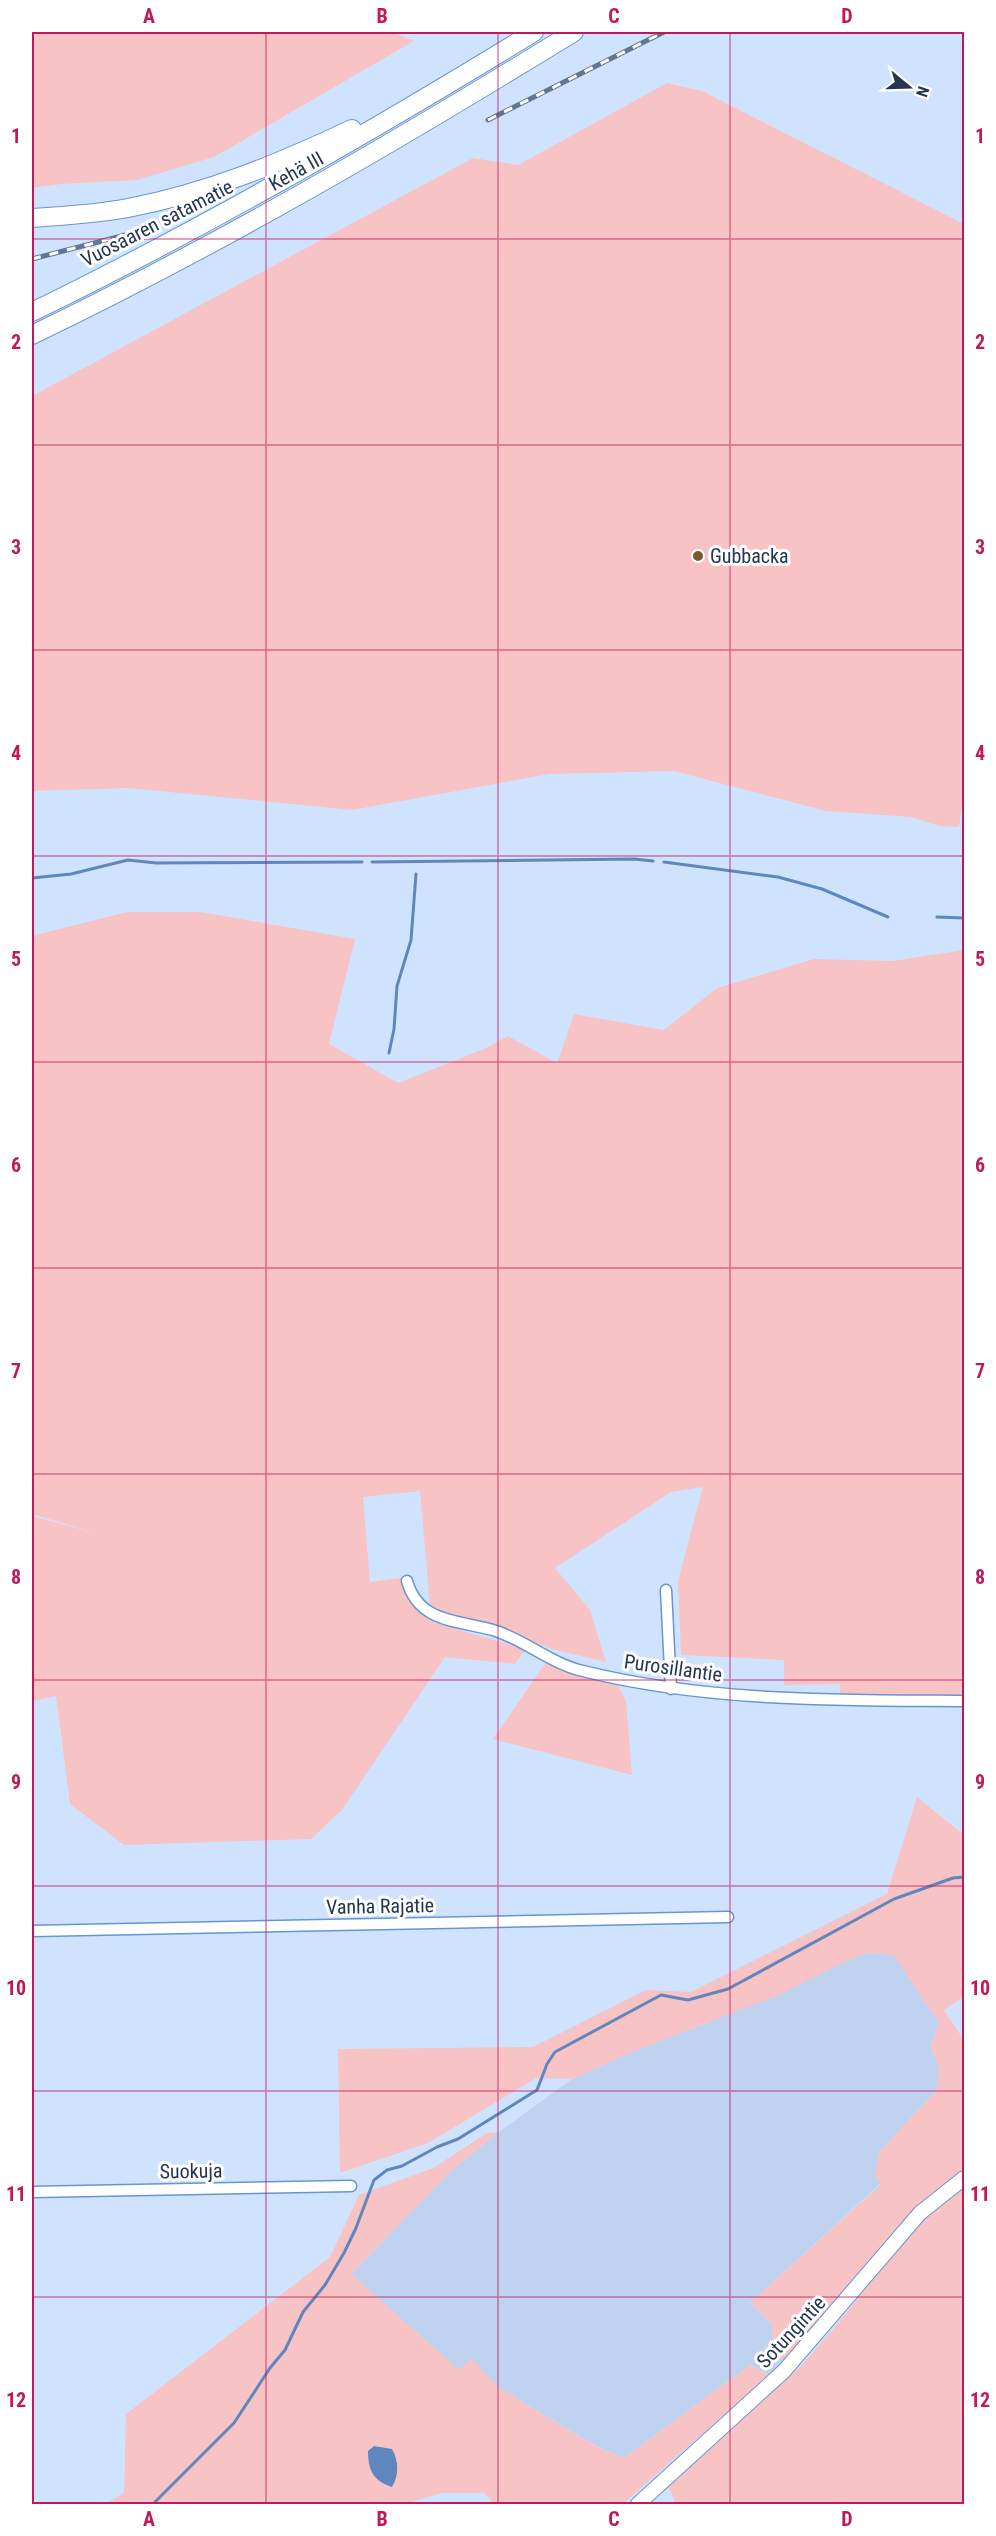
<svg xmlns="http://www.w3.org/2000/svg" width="996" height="2536" viewBox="0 0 996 2536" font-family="'Roboto Condensed',sans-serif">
  <rect width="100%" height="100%" fill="#d0e3fe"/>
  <polygon fill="#bfd3f0" points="869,1953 894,1955 939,2023 931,2046 939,2068 937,2090 879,2152 881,2183 750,2303 772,2324 774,2349 783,2362 769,2375 750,2365 624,2458 596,2446 498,2387 471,2359 459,2371 351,2274 454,2168 499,2132 572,2079 632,2052 707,2023 848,1960"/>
  <g fill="#f8c3c5">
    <polygon points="32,32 391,32 414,41 214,157 137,180 61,184 32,188"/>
    <polygon points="667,83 702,91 964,224 964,791 959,827 940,826 911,817 826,811 674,771 549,774 352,810 129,788 32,791 32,396 473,158 518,165"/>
    <polygon points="127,912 201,912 355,939 329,1044 398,1083 484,1049 508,1036 557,1063 574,1014 664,1030 717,988 814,959 893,961 964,950 964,1701 840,1700 840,1684 784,1685 784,1660 681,1655 678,1581 703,1487 671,1492 555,1568 590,1610 606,1662 552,1649 499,1628 440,1614 430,1605 420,1491 363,1497 370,1582 401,1578 407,1598 435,1623 526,1649 515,1664 445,1657 342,1810 311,1839 124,1845 70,1804 56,1696 32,1701 32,1516 102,1535 32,1514 32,936"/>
    <polygon points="547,1661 581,1677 617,1683 626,1701 632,1775 493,1739"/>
    <path d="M917,1797L964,1835V1997L944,2010L964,2040V2170C917,2204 880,2247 844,2292C825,2316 806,2341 783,2362L774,2349L772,2324L750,2303L881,2184L875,2176L879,2152L937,2090L939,2068L931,2046L939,2023L894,1955L869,1953L848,1960L779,1995L632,2052L572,2079L536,2078L428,2143L340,2173L338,2049L533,2047L646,1990L691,1992L887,1894Z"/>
    <polygon points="499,2132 454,2168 351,2274 459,2370 471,2358 498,2387 595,2446 624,2458 750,2365 769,2375 623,2504 494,2504 484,2493 442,2493 404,2504 105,2504 124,2493 126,2414 330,2257 359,2195 433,2168 487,2133"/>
    <polygon points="964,2186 964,2504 676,2504 667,2484 802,2365 839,2322 909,2234 930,2212"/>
  </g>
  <path fill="#5f87bd" d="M374,2446L392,2449C399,2462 399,2475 392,2487C373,2481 368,2470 368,2451Z"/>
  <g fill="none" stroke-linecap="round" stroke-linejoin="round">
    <g stroke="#5f87bd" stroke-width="3">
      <polyline points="372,862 634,859 653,861"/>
      <polyline points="664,862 778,877 822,889 888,917"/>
      <polyline points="32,878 71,874 128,860 156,863 362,862"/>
      <polyline points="937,917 964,918"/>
      <polyline points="389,1053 394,1029 397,986 411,940 416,874"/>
      <polyline points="153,2504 234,2423 270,2368 285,2350 303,2312 325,2285 344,2253 356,2228 374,2180 387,2170 402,2166 437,2147 458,2139 537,2090 547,2064 555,2052 661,1995 688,2000 728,1989 894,1899 953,1878 964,1877"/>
    </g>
    <g stroke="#6795d3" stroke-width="13">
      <g id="street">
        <path d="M407,1581C419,1624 460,1620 496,1631C526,1641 552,1664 583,1671C708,1702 836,1700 964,1701"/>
        <polyline points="666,1590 671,1689"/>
        <polyline points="32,1931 728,1917"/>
        <polyline points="32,2192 351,2186"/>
      </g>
    </g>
    <g stroke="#6795d3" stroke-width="16">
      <polyline id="secondary" points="638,2504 784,2371 920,2213 964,2178"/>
    </g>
    <g stroke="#6795d3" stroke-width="20">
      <g id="highway">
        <path d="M32,218C64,216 96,214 128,208C207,193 280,163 352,129"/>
        <path d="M32,312C205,228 371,132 534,32"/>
        <path d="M32,335C219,245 397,141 574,32"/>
      </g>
    </g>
    <use href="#street" stroke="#fff" stroke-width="10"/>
    <use href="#secondary" stroke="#fff" stroke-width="14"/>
    <use href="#highway" stroke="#fff" stroke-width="18"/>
    <g stroke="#637691" stroke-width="5">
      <g id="rail">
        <polyline points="488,120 664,32"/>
        <polyline points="32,259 145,230"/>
      </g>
    </g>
    <use href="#rail" stroke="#fff" stroke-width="3" stroke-dasharray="9" stroke-linecap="butt"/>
  </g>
  <path fill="none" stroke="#c2185b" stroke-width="1.5" stroke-opacity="0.55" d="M266,32V2504M498,32V2504M730,32V2504M32,239H964M32,445H964M32,650H964M32,856H964M32,1062H964M32,1268H964M32,1474H964M32,1680H964M32,1886H964M32,2091H964M32,2297H964"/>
  <circle fill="#785b2f" stroke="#fff" stroke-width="2" cx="698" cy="556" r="6"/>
  <g text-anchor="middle" stroke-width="6" stroke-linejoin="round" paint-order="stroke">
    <g font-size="20" fill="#233751" stroke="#fff">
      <text transform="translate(296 171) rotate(-29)" y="7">Kehä III</text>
      <text transform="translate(157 223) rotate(-27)" y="7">Vuosaaren satamatie</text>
      <text transform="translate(673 1668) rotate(8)" y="7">Purosillantie</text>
      <text transform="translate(380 1906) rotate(-1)" y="7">Vanha Rajatie</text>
      <text transform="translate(191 2171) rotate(-1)" y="7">Suokuja</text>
      <text transform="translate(791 2332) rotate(-47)" y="7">Sotungintie</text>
    </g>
    <g font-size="20" fill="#233751" stroke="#fff" text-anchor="start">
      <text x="710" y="563">Gubbacka</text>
    </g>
  </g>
  <rect width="996" height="2536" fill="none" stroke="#ffffff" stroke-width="66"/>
  <g transform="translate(909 87) rotate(109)" stroke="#ffffff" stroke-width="4.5" paint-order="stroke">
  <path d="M0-4.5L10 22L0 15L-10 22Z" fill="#233751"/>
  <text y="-9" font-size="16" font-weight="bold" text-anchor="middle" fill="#233751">N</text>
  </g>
  <rect x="33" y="33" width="930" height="2470" fill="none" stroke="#c2185b" stroke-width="2"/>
  <g font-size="20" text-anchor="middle" font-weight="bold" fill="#c2185b">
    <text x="149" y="23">A</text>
    <text x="382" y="23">B</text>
    <text x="614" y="23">C</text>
    <text x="847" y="23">D</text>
    <text x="16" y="143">1</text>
    <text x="980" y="143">1</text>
    <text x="16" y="349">2</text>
    <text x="980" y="349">2</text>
    <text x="16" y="554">3</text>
    <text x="980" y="554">3</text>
    <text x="16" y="760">4</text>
    <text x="980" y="760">4</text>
    <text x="16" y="966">5</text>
    <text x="980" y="966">5</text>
    <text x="16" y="1172">6</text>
    <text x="980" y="1172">6</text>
    <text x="16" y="1378">7</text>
    <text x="980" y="1378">7</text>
    <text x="16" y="1584">8</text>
    <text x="980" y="1584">8</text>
    <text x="16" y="1789">9</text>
    <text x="980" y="1789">9</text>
    <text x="16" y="1995">10</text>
    <text x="980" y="1995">10</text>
    <text x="16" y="2201">11</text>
    <text x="980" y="2201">11</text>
    <text x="16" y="2407">12</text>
    <text x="980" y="2407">12</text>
    <text x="149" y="2526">A</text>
    <text x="382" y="2526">B</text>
    <text x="614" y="2526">C</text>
    <text x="847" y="2526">D</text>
  </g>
</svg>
